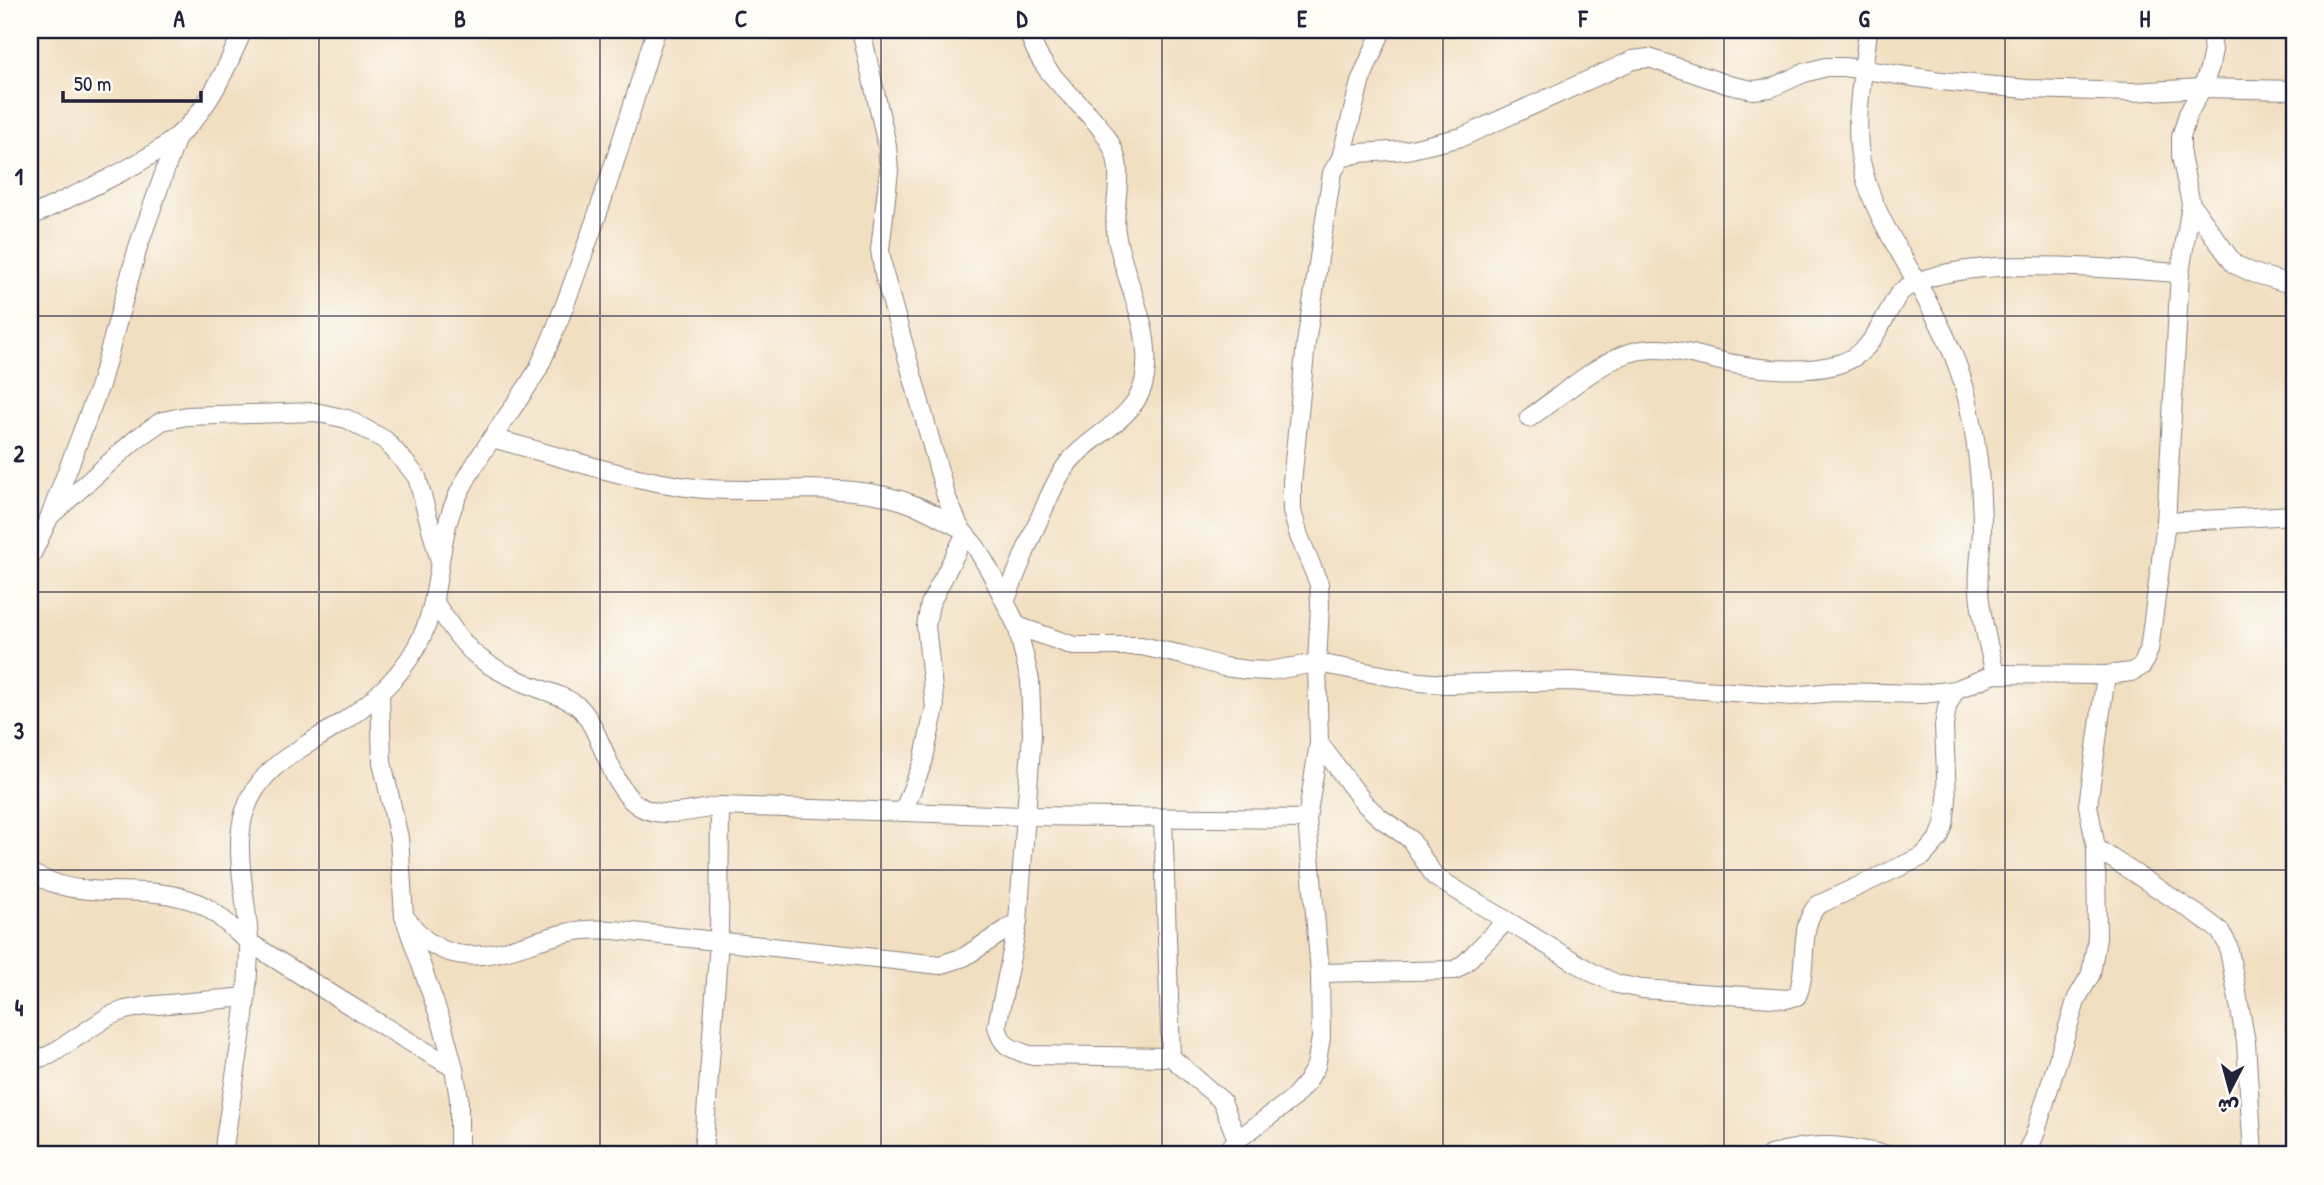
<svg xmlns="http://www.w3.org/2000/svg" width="2324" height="1185" viewBox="0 0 2324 1185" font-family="'Patrick Hand','Playpen Sans Arabic',sans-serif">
  <rect width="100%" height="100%" fill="#fdfcf7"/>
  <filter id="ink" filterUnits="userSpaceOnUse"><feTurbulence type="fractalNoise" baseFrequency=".0143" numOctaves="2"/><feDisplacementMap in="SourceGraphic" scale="14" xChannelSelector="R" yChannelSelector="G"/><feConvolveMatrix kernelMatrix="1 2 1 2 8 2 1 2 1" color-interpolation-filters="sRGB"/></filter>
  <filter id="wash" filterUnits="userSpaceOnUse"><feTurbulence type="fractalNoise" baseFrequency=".00686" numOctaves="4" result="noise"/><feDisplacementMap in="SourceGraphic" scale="28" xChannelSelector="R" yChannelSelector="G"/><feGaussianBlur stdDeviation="1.57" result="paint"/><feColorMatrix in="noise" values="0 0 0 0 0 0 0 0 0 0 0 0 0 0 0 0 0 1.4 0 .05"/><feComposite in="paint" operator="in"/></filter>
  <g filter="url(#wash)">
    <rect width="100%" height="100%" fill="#f2dfc1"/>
  </g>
  <g filter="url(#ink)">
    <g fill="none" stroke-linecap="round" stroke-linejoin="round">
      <g stroke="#8a807e" stroke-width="20">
        <g id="street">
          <path d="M861,30L887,145L889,171L880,250L884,274L946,496L960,528L976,547L991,573L1017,626L1030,680L1032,734L1018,922L997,1026C1002,1047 1010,1048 1029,1055L1171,1057L1222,1101L1237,1140"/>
          <path d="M1868,30C1864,72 1853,119 1861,161C1868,197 1885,227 1903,258C1929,304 1957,350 1968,402C1978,445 1982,489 1982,533C1981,552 1977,572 1979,591C1981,619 1989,647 1995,674"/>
          <polyline points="1341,158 1360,82 1382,30"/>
          <polyline points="2191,204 2234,264 2253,273 2294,285"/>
          <path d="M30,217C75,194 137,169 175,138C208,112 227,67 243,30"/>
          <path d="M1529,418C1558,398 1588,371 1621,356C1660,338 1700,359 1740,365C1767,370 1808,372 1835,365C1868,357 1876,333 1891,307C1895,301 1897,294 1903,290C1954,253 2115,269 2180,273"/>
          <path d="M492,438C559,456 626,480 695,488C767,496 848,477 917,506C932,512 946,521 960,528"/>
          <polyline points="50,516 136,439 162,421 187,416 315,412 347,419 385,440 404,461 417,477 439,558"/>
          <polyline points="2166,522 2294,515"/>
          <polyline points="30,558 50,516 100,385 138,247 177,137"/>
          <path d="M1005,602C1018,569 1031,536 1046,504C1052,490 1059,474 1069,462C1092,434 1139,418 1145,377C1153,326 1124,282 1116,233C1112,206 1125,175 1113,149C1098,115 1063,94 1043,63C1036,54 1032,41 1027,30"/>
          <path d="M435,603C467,651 475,662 530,685C544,691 566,696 579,707C601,728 610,785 636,804C658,821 695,810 720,806L1024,816L1307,819"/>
          <polyline points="1017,626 1074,646 1141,646 1183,655 1224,667 1248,670 1268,671 1317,663 1420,682 1444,684 1571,681 1791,696 1833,692 1923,694 1955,690 1995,674 2106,675 2131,672 2142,666 2149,650 2166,522 2180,273 2191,204 2181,156 2181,137 2188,114 2202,88 2209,69 2213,50 2210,30"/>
          <polyline points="380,694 382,762 399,838 404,916 443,1027 454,1068 459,1099 459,1155"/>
          <path d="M1319,743L1364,803L1379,817L1410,839L1435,877L1593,973L1617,984L1642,989L1787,999L1797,996C1809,970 1797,925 1818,905L1923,856L1939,838L1944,825L1947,799L1944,726L1947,707L1955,690"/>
          <polyline points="903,812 923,762 935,707 926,626 930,604 965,535"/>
          <polyline points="1163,818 1171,1057"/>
          <polyline points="2096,848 2203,918 2220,931 2228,945 2246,1042 2253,1155"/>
          <path d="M30,873C45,880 63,888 80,889C119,894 158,887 196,902C220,912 233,932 255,946C321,988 387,1029 454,1068"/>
          <path d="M404,916C411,924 418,934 426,940C471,974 519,943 566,933C582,929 598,929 614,930L940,965L964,957L1018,922"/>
          <polyline points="1320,973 1455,970 1465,963 1506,921"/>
          <polyline points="30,1061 50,1055 109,1016 125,1010 146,1006 246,997"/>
          <path d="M223,1155C232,1085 249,1013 249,942C248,902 232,849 245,811C260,766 298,751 335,727C363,709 390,687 409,659C446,606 432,551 457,497C472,466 494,435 514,406C522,394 531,382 538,369C556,331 570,292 584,252C611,179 633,104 656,30"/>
          <polyline points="703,1155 719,941 720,806"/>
          <polyline points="1224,1155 1237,1140 1291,1100 1307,1082 1316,1066 1321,1038 1320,973 1307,819 1319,743 1317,663 1320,605 1319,584 1299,536 1292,511 1292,482 1306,343 1332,173 1341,158 1359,153 1407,150 1462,137 1633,60 1649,58 1729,85 1753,90 1771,88 1804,73 1826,67 1844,67 1941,81 2027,89 2133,92 2202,88 2294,90"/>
          <path d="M1770,1155C1814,1141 1842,1145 1887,1155"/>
          <polyline points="2025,1155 2034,1137 2077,998 2091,974 2097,938 2096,848 2088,805 2106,675"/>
        </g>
      </g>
      <use href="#street" stroke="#fff" stroke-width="18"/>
    </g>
  </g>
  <path fill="none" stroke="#22223b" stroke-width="2" stroke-opacity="0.55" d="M319,30V1155M600,30V1155M881,30V1155M1162,30V1155M1443,30V1155M1724,30V1155M2005,30V1155M30,316H2294M30,592H2294M30,870H2294"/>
  <rect width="2324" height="1185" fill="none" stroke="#fdfcf7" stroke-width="77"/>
  <g transform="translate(2230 1090) rotate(186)" stroke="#fdfcf7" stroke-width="5" paint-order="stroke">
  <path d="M0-5L12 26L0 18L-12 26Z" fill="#22223b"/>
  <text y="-10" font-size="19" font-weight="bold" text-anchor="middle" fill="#22223b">ش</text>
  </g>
  <path d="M63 91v10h138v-10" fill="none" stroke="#22223b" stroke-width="3.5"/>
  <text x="74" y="91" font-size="21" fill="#22223b" stroke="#fdfcf7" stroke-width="5" paint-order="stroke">50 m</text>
  <rect x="38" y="38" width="2248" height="1108" fill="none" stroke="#22223b" stroke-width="2.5"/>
  <g font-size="23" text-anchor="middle" font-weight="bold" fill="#22223b">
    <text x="179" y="27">A</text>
    <text x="460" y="27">B</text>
    <text x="741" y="27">C</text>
    <text x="1022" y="27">D</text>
    <text x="1302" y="27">E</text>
    <text x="1583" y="27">F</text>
    <text x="1864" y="27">G</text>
    <text x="2145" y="27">H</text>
    <text x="19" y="185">1</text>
    <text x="19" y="462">2</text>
    <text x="19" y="739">3</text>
    <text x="19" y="1016">4</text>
  </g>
</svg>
